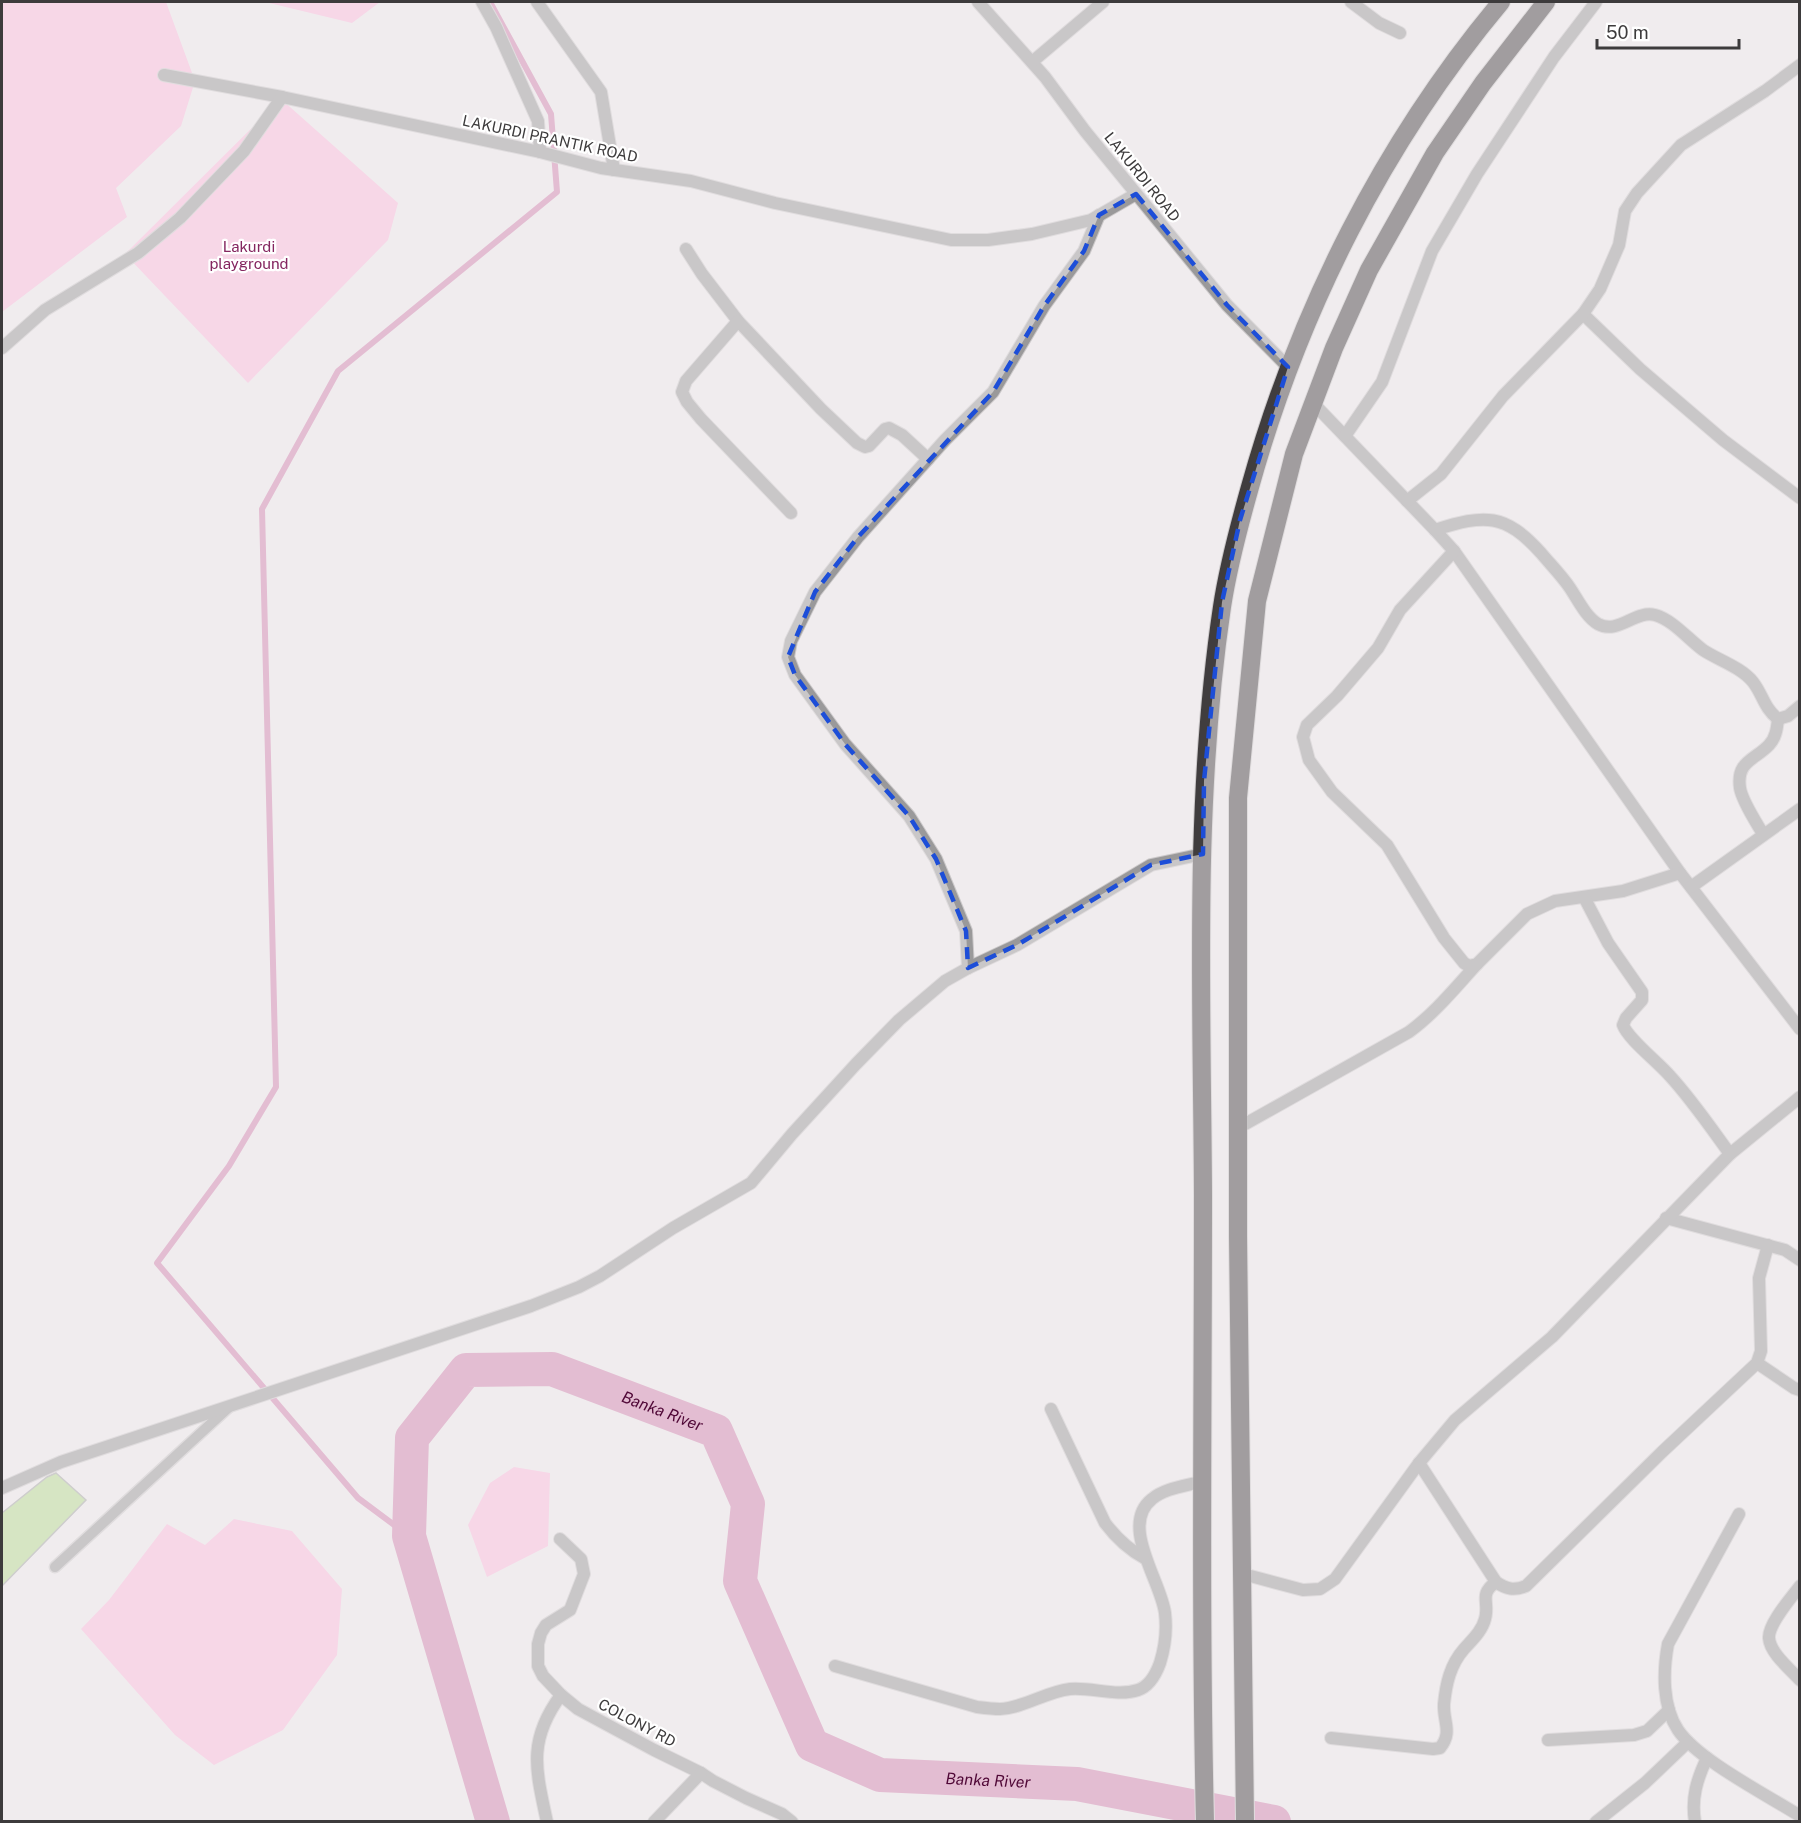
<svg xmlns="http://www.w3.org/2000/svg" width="1801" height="1823" viewBox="0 0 1801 1823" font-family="'Public Sans',sans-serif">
  <rect width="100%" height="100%" fill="#f0ecee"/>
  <g fill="#febcde">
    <polygon points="2,2 166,2 195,81 181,126 116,188 127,217 2,312"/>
    <polygon points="265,2 380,2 352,23"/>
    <polygon points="281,99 398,203 388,240 248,383 125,254"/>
    <polygon points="514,1467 550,1473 548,1546 487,1577 468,1525 490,1483"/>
    <polygon points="234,1519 292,1531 342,1589 337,1655 283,1730 214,1765 175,1735 81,1629 109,1600 167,1524 205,1545"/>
  </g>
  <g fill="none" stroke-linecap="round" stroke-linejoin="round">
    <polyline stroke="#d384af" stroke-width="6" points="409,1536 358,1498 157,1263 229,1166 276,1087 262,509 338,371 557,192 551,114 490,2"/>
    <path stroke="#d384af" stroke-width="34" id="s1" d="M493,1822L409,1536L412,1438L466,1370L552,1369L716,1431L748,1504L740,1581L812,1745L880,1775L1077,1784L1274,1822"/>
  </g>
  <polygon fill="#b5dc8e" stroke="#a5a7a4" stroke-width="1.5" points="56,1473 86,1500 2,1586 2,1513 47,1477"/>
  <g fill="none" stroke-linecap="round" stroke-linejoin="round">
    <g stroke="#ccc9ca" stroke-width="13">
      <polyline id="lane" points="55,1567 228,1408"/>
    </g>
    <g stroke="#ccc9ca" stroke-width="14">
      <g id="street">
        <polyline points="482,2 496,27 538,121 540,152"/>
        <polyline points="537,2 601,92 614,170"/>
        <polyline points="978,2 1045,77 1085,131 1227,305 1288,367"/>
        <polyline points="1351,2 1379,23 1400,33"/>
        <polyline points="1032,62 1103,2"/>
        <polyline points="164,75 282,97 540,152 601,168 691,181 775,203 951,240 988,240 1032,234 1091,220 1136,194"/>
        <polyline points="686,249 702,274 738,321 821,409 857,443 865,447 869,446 885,429 889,428 902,435 928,459"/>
        <polyline points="1583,314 1640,369 1723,440 1800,498"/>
        <polyline points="738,321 686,381 682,392 687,402 701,419 791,513"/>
        <polyline points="2,348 45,310 138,253 180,218 244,151 282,97"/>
        <polyline points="1313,403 1435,530 1454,551 1680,873 1800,1029"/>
        <polyline points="1345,436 1382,382 1432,251 1477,174 1554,57 1596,2"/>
        <polyline points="1407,501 1441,474 1503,396 1583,314 1600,289 1619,245 1625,211 1637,193 1681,145 1765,91 1800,65"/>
        <path d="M1435,530C1485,514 1505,513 1541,553C1551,565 1562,576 1570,588C1578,600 1586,617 1598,624C1618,635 1635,610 1655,615C1673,620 1688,639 1703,650C1718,660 1741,667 1753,682C1763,695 1764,708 1778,719L1788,716L1800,706"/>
        <polyline points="1454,551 1400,610 1378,648 1337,696 1307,725 1303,737 1309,760 1332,792 1387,845 1444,938 1464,963 1469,966 1477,964 1527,914 1555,901 1623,891 1680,873"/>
        <path d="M1763,834C1756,822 1742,801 1740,788C1736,761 1755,760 1769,745C1776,738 1777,728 1778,719"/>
        <polyline points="1691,887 1800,809"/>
        <path d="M1584,897L1608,943L1642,992V1000L1626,1018L1623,1025C1628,1039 1658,1062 1670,1076C1692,1100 1711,1128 1730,1154"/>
        <polyline points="968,968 966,931 936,859 909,816 845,744 795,675 788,657 791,641 815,592 858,537 945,440 993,392 1044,306 1084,251 1099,215"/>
        <path d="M1238,1128L1409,1032C1435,1013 1455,988 1477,964"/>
        <polyline points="1666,1218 1785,1250 1800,1260"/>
        <polyline points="1757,1363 1794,1388 1800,1390"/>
        <path d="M1051,1409L1105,1523C1117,1539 1129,1550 1146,1559"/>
        <path d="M1419,1463L1496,1582C1506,1589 1514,1591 1526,1586L1662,1452L1757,1363L1761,1351L1759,1278L1768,1245"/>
        <polyline points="2,1488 61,1462 531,1306 579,1287 600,1276 673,1228 751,1183 792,1134 856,1064 899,1020 945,981 968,968 1017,945 1151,865 1203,854"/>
        <path d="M1739,1514L1668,1644C1663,1671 1662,1706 1678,1730C1698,1760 1767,1795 1800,1816"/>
        <polyline points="560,1539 581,1559 584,1574 570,1610 546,1625 541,1633 538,1644 538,1666 543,1676 561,1695 578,1709 654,1750 701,1773 713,1781 746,1798 782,1814 792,1822"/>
        <polyline points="1243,1574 1303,1590 1320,1589 1335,1579 1419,1463 1455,1420 1552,1337 1730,1154 1800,1097"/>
        <path d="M1800,1586C1791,1598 1768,1624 1769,1638C1770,1653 1790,1669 1800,1680"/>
        <path d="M835,1666L977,1707C985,1708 993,1709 1000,1709C1024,1708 1045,1692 1070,1689C1092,1687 1117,1697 1138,1690C1150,1686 1156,1674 1160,1663C1165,1647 1167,1630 1165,1613C1161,1581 1119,1525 1152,1499C1165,1488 1186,1486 1203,1481"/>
        <path d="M1331,1738L1433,1749L1440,1748C1453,1732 1443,1722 1444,1704C1446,1684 1450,1665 1464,1649C1472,1640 1482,1631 1485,1619C1490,1602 1478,1595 1496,1582"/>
        <polyline points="1548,1740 1634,1735 1647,1731 1669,1710"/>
        <path d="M547,1822C536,1770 527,1741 561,1695"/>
        <polyline points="654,1822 701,1773"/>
        <polyline points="1596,1822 1645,1783 1688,1742"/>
        <path d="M1695,1822C1691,1798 1697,1779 1707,1758"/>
      </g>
    </g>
    <g stroke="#ccc9ca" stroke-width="20">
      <g id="highway">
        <path d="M1205,1822C1200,1613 1203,1404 1203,1195C1202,999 1193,801 1222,607C1228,567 1239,526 1250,487C1299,311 1383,143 1501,2"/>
        <polyline points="1245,1822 1238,1236 1238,798 1257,601 1294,454 1334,348 1369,270 1435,153 1483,83 1546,2"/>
      </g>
    </g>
    <use href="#lane" stroke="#9a999a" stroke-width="10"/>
    <use href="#street" stroke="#9a999a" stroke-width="12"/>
    <use href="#highway" stroke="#403d3e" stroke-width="18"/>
  </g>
  <path d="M0 0H1801V1823H0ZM1136,194L1227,305L1288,367L1240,520L1222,602L1204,781L1203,854L1151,865L1017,945L968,968L966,931L936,859L909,816L845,744L795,675L788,657L815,592L858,537L993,392L1044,306L1084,251L1099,215Z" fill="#f0ecee" fill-opacity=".55" fill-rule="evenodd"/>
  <path fill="none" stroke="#1d4ed8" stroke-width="4.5" stroke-dasharray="12 8" stroke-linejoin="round" d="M1136,194L1227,305L1288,367L1240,520L1222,602L1204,781L1203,854L1151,865L1017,945L968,968L966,931L936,859L909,816L845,744L795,675L788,657L815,592L858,537L993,392L1044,306L1084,251L1099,215Z"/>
  <g text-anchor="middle" stroke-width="4.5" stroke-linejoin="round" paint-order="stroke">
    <g font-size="15" fill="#3d3b3c" stroke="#fff">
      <text transform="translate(550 139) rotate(12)" y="5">LAKURDI PRANTIK ROAD</text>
      <text transform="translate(1142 177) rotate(51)" y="5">LAKURDI ROAD</text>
      <text transform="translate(637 1723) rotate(28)" y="5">COLONY RD</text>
    </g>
    <g font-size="15" fill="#842660" stroke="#fff">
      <text x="249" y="252">Lakurdi<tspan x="249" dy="17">playground</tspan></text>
    </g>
    <g font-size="16" font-style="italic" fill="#500837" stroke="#fff">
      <text dy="6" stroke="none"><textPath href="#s1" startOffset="687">Banka River</textPath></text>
      <text dy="6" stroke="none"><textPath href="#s1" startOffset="1263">Banka River</textPath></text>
    </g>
  </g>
  <rect width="1801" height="1823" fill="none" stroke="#3d3b3c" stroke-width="6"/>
  <path d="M1597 39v9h142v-9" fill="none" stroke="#3d3b3c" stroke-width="3"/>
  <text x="1606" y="39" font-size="18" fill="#3d3b3c" stroke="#ffffff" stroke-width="4.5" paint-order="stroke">50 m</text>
</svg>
